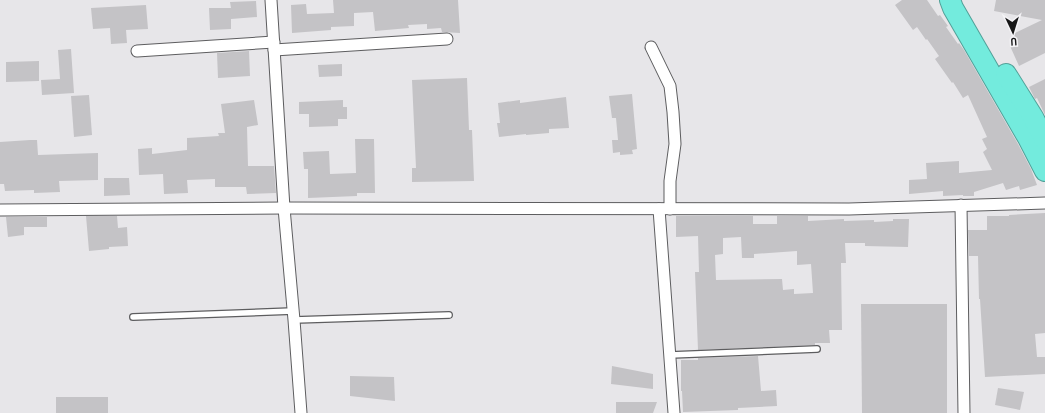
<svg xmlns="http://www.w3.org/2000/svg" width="1045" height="413" viewBox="0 0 1045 413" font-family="'Archivo Narrow',sans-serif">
  <rect width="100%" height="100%" fill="#e7e6e9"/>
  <g fill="#c4c3c6" fill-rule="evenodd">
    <polygon points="333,0 458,0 460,33 442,32 441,28 427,29 427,24 408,25 409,28 375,31 373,12 354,13 354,26 331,27 331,30 292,33 291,5 306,4 307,14 334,13"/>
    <polygon points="902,0 927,0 938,16 940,15 948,26 946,27 958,44 959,43 964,50 1018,144 1031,169 1037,185 1020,190 1019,186 1006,190 1003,183 974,192 974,196 963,196 963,195 943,196 943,191 909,194 909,180 927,179 926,163 959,161 959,173 992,170 983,152 987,149 982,139 987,137 968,95 963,98 953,82 952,83 935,59 939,56 927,39 926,40 917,27 913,30 895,5"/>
    <polygon points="996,0 1045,0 1045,53 1019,66 1010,46 1017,43 1013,34 1042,20 994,11"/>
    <polygon points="256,1 257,17 231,19 231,29 210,30 209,8 231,8 230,2"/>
    <polygon points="146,5 148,29 126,30 127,43 111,44 110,28 93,29 91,8"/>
    <polygon points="71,49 74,93 42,95 41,80 60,79 58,50"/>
    <polygon points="249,51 250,76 218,78 217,53"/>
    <polygon points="39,61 39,81 6,82 6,62"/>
    <polygon points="342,64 342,76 319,77 318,65"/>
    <polygon points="467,78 469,130 472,130 474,181 412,182 412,168 416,168 412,80"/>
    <polygon points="1045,79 1045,115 1037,98 1035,99 1029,87"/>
    <polygon points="632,94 637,149 632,150 633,154 620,155 620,152 613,153 612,140 618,140 616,118 612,118 609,96"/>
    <polygon points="89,95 92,135 74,137 71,96"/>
    <polygon points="566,97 569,128 549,129 549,133 526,135 526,134 499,137 497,123 500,123 498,103 520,100 520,103"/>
    <polygon points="254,100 258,125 247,127 248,166 274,166 276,193 247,194 246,187 215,187 215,179 187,180 188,193 164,194 163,174 139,175 138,149 152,148 152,154 187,150 187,138 219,136 218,133 225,133 221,104"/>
    <polygon points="343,100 343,107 347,107 347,119 338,119 338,126 309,127 309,114 299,114 299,102"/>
    <polygon points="355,139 374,139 375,193 357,193 357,196 308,198 308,169 304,169 303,152 329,151 330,174 356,173"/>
    <polygon points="30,140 37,140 38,155 98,153 98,180 59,181 60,192 34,193 34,190 5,191 4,184 0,184 0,142"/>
    <polygon points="104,178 129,178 130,195 104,196"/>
    <polygon points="1045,213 1045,333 1035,334 1037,357 1045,357 1045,374 985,377 980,299 979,299 978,256 969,256 968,230 987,230 987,216 1009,216 1009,215"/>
    <polygon points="86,216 117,216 118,228 127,227 128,246 109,247 109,249 89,251"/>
    <path d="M676,216H753V224H777V216H808V221L844,219V221L874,220V222L893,221V219H909L908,247L865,246V243H845L846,263H841L842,330H829L830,343H815V345L698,350L695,272H699L698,236L676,237ZM741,237L742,258H754V254L797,251V265L811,264L813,293L794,294V289L783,290L782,279L716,280L715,255L723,254V238Z"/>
    <polygon points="6,217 47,217 47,227 24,227 24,235 8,237"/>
    <polygon points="861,304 947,304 947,413 862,413"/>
    <polygon points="758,356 761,391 776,390 777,406 738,408 738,410 683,412 682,391 681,391 681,360 698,360 698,358"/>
    <polygon points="612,366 653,374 653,389 611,384"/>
    <polygon points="350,376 394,377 395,401 350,396"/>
    <polygon points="998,388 1024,392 1020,410 995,405"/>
    <rect x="56" y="397" width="52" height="16"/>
    <polygon points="616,402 657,402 653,413 616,413"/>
  </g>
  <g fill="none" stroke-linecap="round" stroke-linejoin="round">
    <g stroke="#5d5d5f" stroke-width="8">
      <g id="lane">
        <polyline points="133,317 293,311"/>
        <polyline points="294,320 449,315"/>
        <polyline points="670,355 817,349"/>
      </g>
    </g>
    <g stroke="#5d5d5f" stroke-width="13">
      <g id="street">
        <polyline points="271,0 284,208 294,320 301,413"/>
        <polyline points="651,47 670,86 673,112 675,144 670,181 670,209"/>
        <polyline points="274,50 447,39"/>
        <polyline points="137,51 274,42"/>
        <polyline points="961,205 964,413"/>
        <polyline points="659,209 674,413"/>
        <polyline points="0,210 284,208 849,209 1045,203"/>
      </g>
    </g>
    <g stroke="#52a098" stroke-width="22">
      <g id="highway">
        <polyline points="950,0 953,8 1028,138 1045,171"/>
        <polyline points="1006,74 1033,117 1045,140"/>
      </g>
    </g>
    <use href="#lane" stroke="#fff" stroke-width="5.5"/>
    <use href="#street" stroke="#fff" stroke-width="11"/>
    <use href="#highway" stroke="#73ebdd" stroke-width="20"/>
  </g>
  <g transform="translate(1013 32) rotate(176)" stroke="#f4f3f6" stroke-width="3" paint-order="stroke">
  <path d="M0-3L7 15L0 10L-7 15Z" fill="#161617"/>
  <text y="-6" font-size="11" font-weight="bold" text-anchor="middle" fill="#161617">U</text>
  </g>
</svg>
